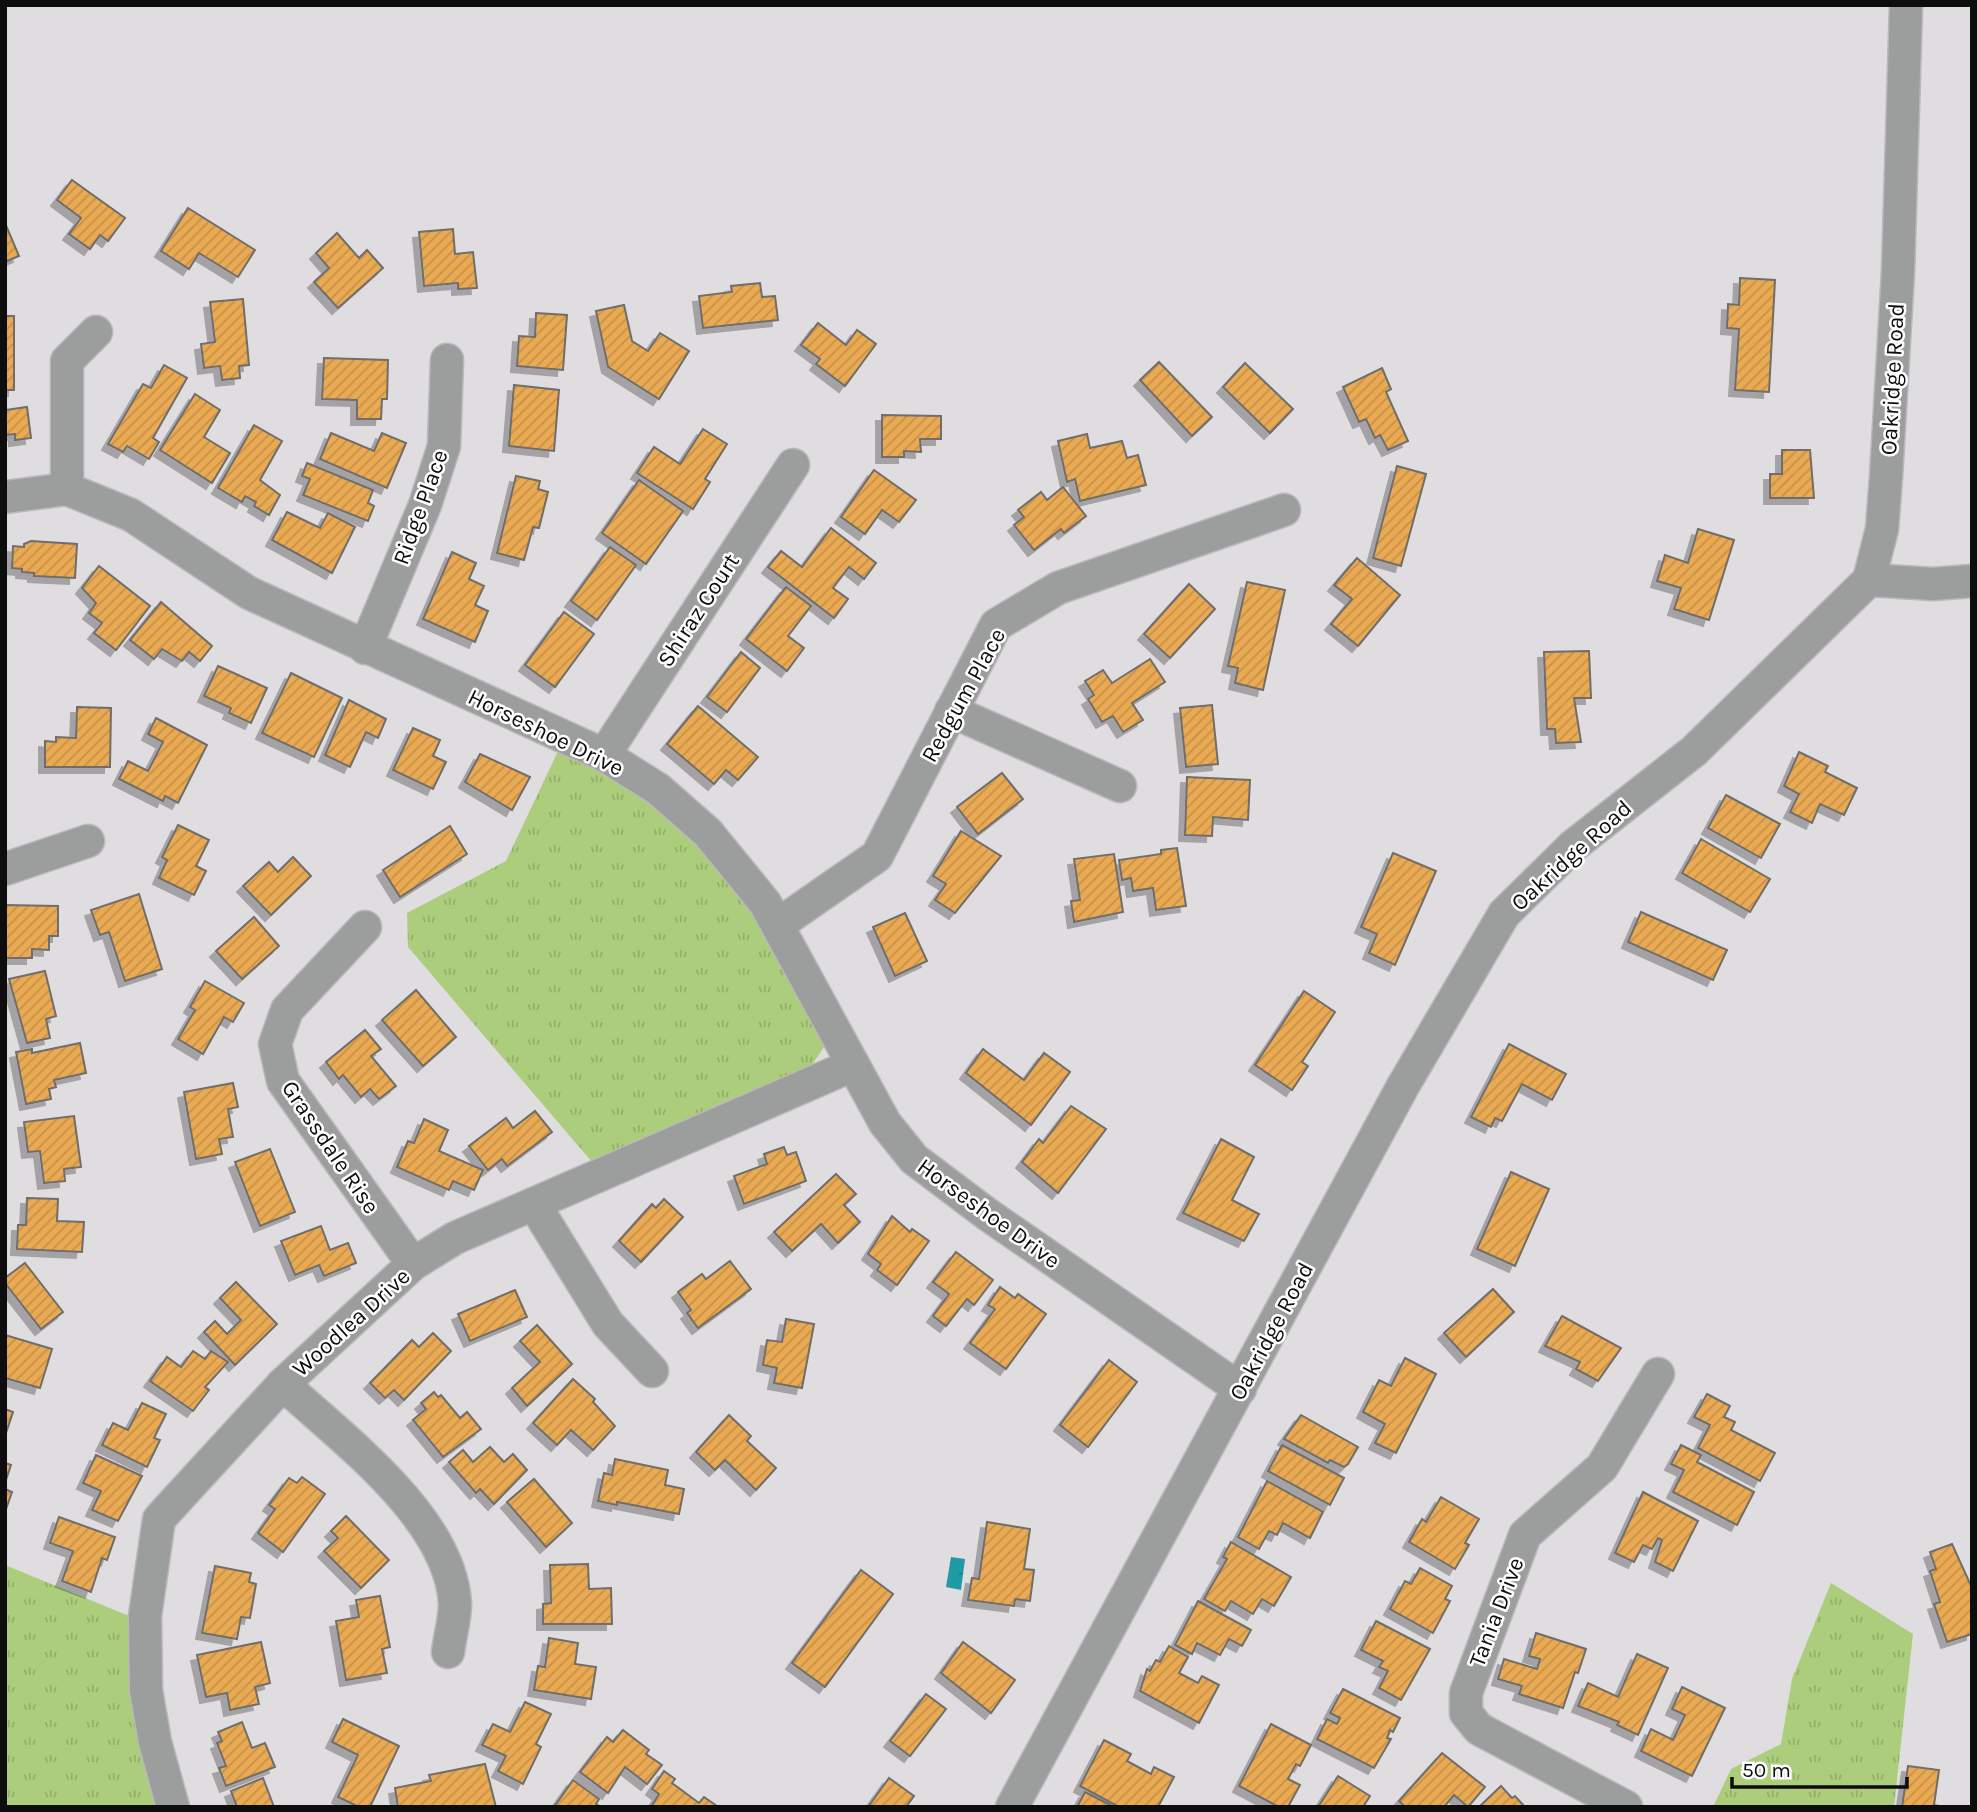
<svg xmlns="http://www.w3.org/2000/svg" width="1977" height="1812" viewBox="0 0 1977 1812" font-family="Karla,sans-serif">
  <defs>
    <pattern id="grass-tufts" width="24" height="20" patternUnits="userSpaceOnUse" patternTransform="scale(1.75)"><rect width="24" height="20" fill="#accd7c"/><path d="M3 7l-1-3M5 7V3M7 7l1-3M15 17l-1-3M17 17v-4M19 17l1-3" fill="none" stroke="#93af6a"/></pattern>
    <pattern id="water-ripples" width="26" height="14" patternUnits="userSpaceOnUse" patternTransform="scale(1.75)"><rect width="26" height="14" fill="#1f9ba5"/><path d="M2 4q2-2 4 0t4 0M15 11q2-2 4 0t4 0" fill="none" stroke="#1a7d85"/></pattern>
    <pattern id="building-hatch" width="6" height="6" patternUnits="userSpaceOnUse" patternTransform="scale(1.75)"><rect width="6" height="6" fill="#e9aa53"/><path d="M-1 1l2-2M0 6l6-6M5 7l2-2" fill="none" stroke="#c79147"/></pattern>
    <filter id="shadow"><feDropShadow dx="-6" dy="6" stdDeviation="0" flood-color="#0004"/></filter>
  </defs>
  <rect width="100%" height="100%" fill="#e0dde1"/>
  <g fill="url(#grass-tufts)">
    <polygon points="560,747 654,800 723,870 781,951 824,1047 812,1065 592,1162 408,947 407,913 506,861"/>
    <polygon points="5,1565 134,1618 163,1807 5,1807"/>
    <polygon points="1831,1583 1913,1634 1894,1807 1713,1807 1731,1769 1781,1744 1792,1679"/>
  </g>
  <polygon fill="url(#water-ripples)" points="951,1557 965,1559 961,1590 946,1587"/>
  <g fill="url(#building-hatch)" stroke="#6f6d6a" stroke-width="2" filter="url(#shadow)">
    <polygon points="72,180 125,218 108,241 100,235 90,249 69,234 81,218 57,200"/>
    <polygon points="188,208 255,250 238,277 199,253 189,269 161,251"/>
    <polygon points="5,223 19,256 7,261 5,259"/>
    <polygon points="453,229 455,254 473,252 477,288 458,289 458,283 424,286 419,232"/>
    <polygon points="337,233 359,258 367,250 383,268 338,308 314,282 329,268 316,253"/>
    <polygon points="1740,278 1775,280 1769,392 1735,390 1739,329 1727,328 1728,304 1739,305"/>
    <polygon points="760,283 762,297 775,296 778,320 703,328 699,296 732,292 731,286"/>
    <polygon points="243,299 249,365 239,366 240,378 222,380 220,366 204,368 201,344 215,342 210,302"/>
    <polygon points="624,305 632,341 648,351 660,333 689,351 659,399 608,367 596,311"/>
    <polygon points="536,313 567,315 563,370 517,366 519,336 535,337"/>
    <rect x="5" y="316" width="9" height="74"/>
    <polygon points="818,323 846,345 857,330 876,344 845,386 816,364 820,359 801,345"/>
    <polygon points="324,358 388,360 387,399 382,399 381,419 357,419 357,400 322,399"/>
    <polygon points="1159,362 1212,417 1192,436 1140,380"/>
    <polygon points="1245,363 1293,409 1270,433 1223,387"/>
    <polygon points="164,365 187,378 153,438 159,442 149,459 127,446 123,452 108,444 143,384 151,388"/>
    <polygon points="1382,368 1391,389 1386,392 1408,441 1388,450 1380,435 1375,438 1366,419 1359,422 1343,387"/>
    <polygon points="514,385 559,390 554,451 509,446"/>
    <polygon points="195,394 220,410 204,437 230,453 212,483 160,450"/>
    <polygon points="27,407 31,438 15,440 15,434 5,435 5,410"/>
    <polygon points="882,415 941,416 941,439 920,439 921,452 904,451 904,457 882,457"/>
    <polygon points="254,425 282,441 260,480 280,495 269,515 254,506 256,502 245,496 242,502 218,488"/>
    <polygon points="703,429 727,444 705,479 710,482 693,509 637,473 654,447 680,464"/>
    <polygon points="331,433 374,451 382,433 406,443 387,488 320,459"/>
    <polygon points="1087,434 1090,448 1122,441 1127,458 1138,455 1146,485 1080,501 1075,479 1067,482 1058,441"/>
    <polygon points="1782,450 1810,450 1814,498 1770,498 1770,474 1782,474"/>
    <polygon points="307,463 373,490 368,503 374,506 368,521 303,495 310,479 302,476"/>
    <polygon points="1397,466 1426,474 1401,566 1373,558"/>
    <polygon points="874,470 916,500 899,522 882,510 865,534 841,517"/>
    <polygon points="516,476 540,481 538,489 548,492 539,528 533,527 524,560 497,553"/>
    <polygon points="639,480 683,511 646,564 602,533"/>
    <polygon points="1063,487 1086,516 1064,533 1061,529 1034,550 1014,525 1024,517 1018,510 1041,492 1047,500"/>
    <polygon points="287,512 320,528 328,513 355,527 332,573 272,540"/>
    <polygon points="831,528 876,563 864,579 849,567 833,588 848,599 834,618 768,567 781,551 802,567"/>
    <polygon points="1698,529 1734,540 1709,620 1674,609 1681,588 1657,581 1665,555 1688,563"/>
    <polygon points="31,541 77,544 75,578 34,576 34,573 22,572 22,569 12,568 13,546 24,547 24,544"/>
    <polygon points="610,547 636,565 597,620 571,601"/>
    <polygon points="452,552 476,563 469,579 484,586 475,605 488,611 475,642 423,619"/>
    <polygon points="1357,558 1400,595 1358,646 1331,624 1352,599 1334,585"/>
    <polygon points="99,566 150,606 116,650 94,633 102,623 89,613 96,603 82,588"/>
    <polygon points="1247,582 1285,590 1263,690 1235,683 1238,668 1228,666"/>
    <polygon points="1189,584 1215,609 1170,658 1144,634"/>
    <polygon points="786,587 811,606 788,636 804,648 787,671 746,639"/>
    <polygon points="161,602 212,646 200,661 189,652 182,661 162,649 154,659 130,640"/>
    <polygon points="564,612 594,634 555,687 525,665"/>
    <polygon points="1589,651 1591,698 1574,698 1581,742 1556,743 1555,729 1547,729 1544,652"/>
    <polygon points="741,652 760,668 727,712 707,697"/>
    <polygon points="1150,659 1165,682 1132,703 1143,720 1123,732 1113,716 1102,722 1088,699 1094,695 1085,681 1103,670 1112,683"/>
    <polygon points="218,666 267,688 251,723 229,713 231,708 204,696"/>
    <polygon points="291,673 342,698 314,757 262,733"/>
    <polygon points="349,700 386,719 378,738 366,732 350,767 325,755"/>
    <polygon points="1212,705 1218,764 1186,767 1180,708"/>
    <polygon points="698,706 758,757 738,780 726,770 714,784 667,744"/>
    <polygon points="77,707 111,708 110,767 45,767 45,741 56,742 56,737 76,738"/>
    <polygon points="156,718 207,745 178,803 165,796 163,801 119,779 128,761 148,771 163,742 148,734"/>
    <polygon points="413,728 440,740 433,756 446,762 433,789 393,770"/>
    <polygon points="1799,752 1828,766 1825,772 1857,788 1844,815 1820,804 1812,823 1790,812 1799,794 1784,786"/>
    <polygon points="480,754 530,777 512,810 465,782"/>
    <polygon points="1002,773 1023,799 978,834 957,807"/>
    <polygon points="1187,777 1250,780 1248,820 1213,817 1212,836 1185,835"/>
    <polygon points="1726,795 1780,824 1761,858 1708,828"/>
    <polygon points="178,825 209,840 196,866 206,871 194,895 159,878 167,860 162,857"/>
    <polygon points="450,826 467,854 400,897 383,870"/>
    <polygon points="961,831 1001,856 955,913 935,900 946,884 933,876"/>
    <polygon points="1701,839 1770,879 1750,912 1682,873"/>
    <polygon points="1177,848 1186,906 1156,910 1153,888 1133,891 1131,878 1122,880 1119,860 1161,854 1161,850"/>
    <polygon points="1393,853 1436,871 1395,965 1369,953 1377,934 1361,927"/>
    <polygon points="1114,854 1123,912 1074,922 1071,901 1080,900 1074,859"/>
    <polygon points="293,857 311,876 271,915 243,886 269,862 278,872"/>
    <polygon points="139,894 162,969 125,981 109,932 100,935 91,910"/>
    <polygon points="5,905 58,906 58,936 49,936 49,950 32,949 32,958 5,958"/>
    <polygon points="1641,912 1727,950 1713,980 1628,942"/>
    <polygon points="905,913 927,961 895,976 873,927"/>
    <polygon points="254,917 279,946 242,979 216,951"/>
    <polygon points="45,971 56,1016 46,1019 50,1038 27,1043 9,979"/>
    <polygon points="205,981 244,1003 233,1022 224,1017 203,1054 178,1039 195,1010 190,1007"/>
    <polygon points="416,990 456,1037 423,1066 382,1020"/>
    <polygon points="1304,991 1335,1012 1302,1062 1308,1066 1292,1090 1255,1065"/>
    <polygon points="365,1030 381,1049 371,1056 396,1086 379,1099 370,1089 361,1097 343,1075 339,1079 326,1062"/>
    <polygon points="80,1043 86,1073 54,1080 56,1087 49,1089 51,1099 26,1104 16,1052 32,1049 32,1053"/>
    <polygon points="1509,1044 1566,1074 1552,1100 1522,1084 1502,1121 1495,1118 1491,1127 1471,1117"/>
    <polygon points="983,1049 1024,1080 1044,1053 1070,1072 1031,1125 966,1073"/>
    <polygon points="233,1083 238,1107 228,1109 233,1137 219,1139 222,1154 196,1159 184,1092"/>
    <polygon points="1071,1106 1106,1129 1058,1193 1022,1162 1039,1139 1043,1143"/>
    <polygon points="535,1111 552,1132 507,1166 502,1159 488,1170 469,1146 506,1118 513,1128"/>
    <polygon points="74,1116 81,1167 64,1169 65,1181 44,1183 40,1151 28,1152 24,1122"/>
    <polygon points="424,1119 448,1130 439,1151 483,1170 474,1190 453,1181 449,1190 397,1167 408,1141 414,1143"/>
    <polygon points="1221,1139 1254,1157 1232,1200 1259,1214 1244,1241 1183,1213"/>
    <polygon points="784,1147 787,1155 796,1152 806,1181 744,1204 734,1176 767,1164 764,1154"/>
    <polygon points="270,1149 295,1212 260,1226 235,1162"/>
    <polygon points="1511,1172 1549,1189 1515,1266 1477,1249"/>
    <polygon points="836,1174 856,1194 844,1205 860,1222 838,1243 821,1224 792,1251 774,1232"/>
    <polygon points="27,1198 58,1199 57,1221 84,1222 82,1252 17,1249 18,1225 26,1225"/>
    <polygon points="664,1199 683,1217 641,1262 619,1241 652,1204 656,1208"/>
    <polygon points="892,1216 910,1232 912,1229 929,1241 897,1285 877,1270 881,1264 868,1254"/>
    <polygon points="321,1226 330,1250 348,1243 356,1263 324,1276 319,1265 295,1275 281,1241"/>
    <polygon points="956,1252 993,1280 974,1305 967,1299 946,1326 933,1316 949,1294 933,1282"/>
    <polygon points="730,1261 751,1289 698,1328 687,1313 691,1310 678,1292 702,1274 706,1279"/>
    <polygon points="25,1263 63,1312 41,1329 5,1283 5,1278"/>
    <polygon points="236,1282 277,1324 235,1365 204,1332 215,1321 227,1334 241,1320 220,1298"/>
    <polygon points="1000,1287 1015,1298 1018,1294 1046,1314 1006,1369 970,1343 995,1309 988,1305"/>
    <polygon points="1493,1289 1514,1312 1466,1357 1444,1333"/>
    <polygon points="515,1290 527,1317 470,1341 458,1314"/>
    <polygon points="1562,1316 1621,1348 1598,1381 1576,1369 1580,1362 1545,1346"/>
    <polygon points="786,1319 814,1324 802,1388 774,1383 777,1368 763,1365 767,1340 782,1342"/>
    <polygon points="537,1325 572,1364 527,1406 512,1388 540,1362 520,1341"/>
    <polygon points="433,1333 451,1351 404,1400 394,1390 385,1398 370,1383 412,1340 419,1347"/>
    <polygon points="5,1335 52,1349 40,1388 5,1378"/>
    <polygon points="193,1351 205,1359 211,1351 228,1362 205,1387 209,1390 193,1411 150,1381 167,1357 181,1367"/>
    <polygon points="1405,1358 1436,1374 1396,1453 1375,1443 1385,1424 1363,1412 1379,1380 1391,1386"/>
    <polygon points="1109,1360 1137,1382 1088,1447 1060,1425"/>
    <polygon points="573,1379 595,1399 593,1402 615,1426 593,1450 571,1430 557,1445 533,1423"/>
    <polygon points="434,1392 438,1397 441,1395 460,1418 467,1412 481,1429 443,1457 413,1420 426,1409 421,1403"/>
    <polygon points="1707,1394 1730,1406 1724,1417 1735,1422 1731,1430 1775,1453 1760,1481 1698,1448 1710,1425 1694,1417"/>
    <polygon points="142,1403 166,1414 154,1438 160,1440 147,1467 102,1445 113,1423 128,1430"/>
    <polygon points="5,1409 13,1412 5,1436"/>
    <polygon points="729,1415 751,1436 747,1441 776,1468 756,1490 725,1460 715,1470 696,1452"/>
    <polygon points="1301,1415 1358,1447 1348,1464 1344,1467 1330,1460 1328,1463 1284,1439"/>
    <polygon points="1282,1445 1344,1478 1330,1505 1268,1471"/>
    <polygon points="1681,1445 1701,1455 1697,1462 1754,1492 1737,1525 1673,1492 1684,1470 1671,1464"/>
    <polygon points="490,1447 504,1462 513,1454 527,1470 494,1504 480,1489 476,1493 449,1462 463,1450 473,1462"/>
    <polygon points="96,1455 142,1476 118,1521 92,1510 101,1491 83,1483"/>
    <polygon points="615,1459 668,1470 665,1485 684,1489 679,1514 617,1502 617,1505 598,1501 604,1473 612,1475"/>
    <polygon points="5,1463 11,1465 5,1483"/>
    <polygon points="302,1477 325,1494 283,1552 258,1533 275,1509 269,1505 289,1478 297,1483"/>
    <polygon points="534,1479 572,1523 546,1547 507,1502"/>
    <polygon points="1267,1481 1323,1512 1310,1538 1283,1523 1277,1535 1269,1531 1259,1549 1238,1537"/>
    <polygon points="5,1489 12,1492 5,1512"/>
    <polygon points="1643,1492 1698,1521 1673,1571 1655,1562 1662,1540 1658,1538 1652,1549 1643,1545 1634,1562 1615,1553"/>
    <polygon points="1441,1497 1479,1519 1465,1543 1469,1545 1455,1569 1409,1542 1422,1519 1426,1522"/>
    <polygon points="346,1516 389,1560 361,1588 324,1551 338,1538 331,1531"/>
    <polygon points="59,1517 115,1537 107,1560 102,1558 91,1592 62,1581 73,1551 50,1543"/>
    <polygon points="987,1522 1030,1529 1024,1569 1034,1570 1030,1601 1015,1599 1014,1606 968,1600 972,1578 979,1579"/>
    <polygon points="1231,1542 1291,1577 1274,1606 1262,1599 1253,1614 1231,1601 1225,1611 1204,1599 1227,1559 1223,1557"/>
    <polygon points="1952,1544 1972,1588 1972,1634 1947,1642 1934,1604 1940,1602 1930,1571 1936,1569 1930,1552"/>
    <polygon points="588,1564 589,1589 611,1588 612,1624 543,1624 543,1604 551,1603 550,1565"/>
    <polygon points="215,1566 251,1573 249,1582 256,1584 250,1618 241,1617 237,1639 202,1633"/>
    <polygon points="1420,1568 1452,1586 1445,1599 1450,1601 1433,1633 1390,1609 1405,1581 1411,1584"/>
    <polygon points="861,1570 893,1594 825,1687 792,1663"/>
    <polygon points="380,1596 390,1647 382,1649 387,1673 346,1680 336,1621 359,1617 356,1600"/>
    <polygon points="1198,1601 1251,1630 1242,1646 1229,1639 1220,1655 1197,1643 1192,1654 1175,1645"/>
    <polygon points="1376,1621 1430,1649 1401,1700 1379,1688 1388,1671 1379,1667 1383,1661 1361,1650"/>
    <polygon points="1536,1633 1586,1649 1578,1673 1575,1672 1563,1708 1519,1694 1522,1686 1498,1679 1504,1659 1537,1669 1540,1659 1529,1656"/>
    <polygon points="549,1638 578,1643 575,1664 596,1667 591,1699 534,1690 538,1666 545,1667"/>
    <polygon points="261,1642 270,1683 255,1687 259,1704 230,1710 227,1693 206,1697 197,1655"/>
    <polygon points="963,1642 1015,1680 991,1713 941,1673"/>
    <polygon points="1169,1646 1188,1657 1179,1673 1198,1683 1202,1676 1219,1685 1199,1723 1140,1691 1147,1669 1150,1671 1156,1660 1160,1662"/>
    <polygon points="1637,1654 1668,1668 1638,1735 1617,1725 1619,1722 1578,1706 1588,1683 1618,1697"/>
    <polygon points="1682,1687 1725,1708 1692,1776 1641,1751 1651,1729 1673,1740 1685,1715 1672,1709"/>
    <polygon points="1343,1689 1400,1718 1393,1732 1390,1730 1387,1738 1391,1739 1374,1768 1317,1739 1327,1719 1337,1724 1340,1718 1330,1713"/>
    <polygon points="926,1694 946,1709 910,1756 890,1741"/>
    <polygon points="525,1702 551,1714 536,1744 541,1747 523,1784 498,1771 506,1756 482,1745 493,1724 510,1732"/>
    <polygon points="343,1719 399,1746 370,1807 359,1807 338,1797 358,1755 332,1742"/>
    <polygon points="242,1722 252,1748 265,1743 275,1767 226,1786 219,1768 226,1766 217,1743 222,1741 218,1732"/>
    <polygon points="1271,1724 1311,1745 1300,1766 1296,1764 1288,1779 1300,1785 1288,1807 1279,1807 1239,1786"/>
    <polygon points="623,1730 649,1750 646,1754 662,1765 647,1784 625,1767 608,1793 580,1772 607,1737 613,1742"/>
    <polygon points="1104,1740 1131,1754 1127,1761 1151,1774 1154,1767 1174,1777 1158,1807 1119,1807 1080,1786"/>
    <polygon points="1442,1753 1485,1787 1468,1807 1454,1795 1444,1807 1405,1807 1399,1801"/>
    <polygon points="485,1764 496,1807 398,1807 395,1788 431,1781 429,1775"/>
    <polygon points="1908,1766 1939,1770 1934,1805 1944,1807 1902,1807"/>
    <polygon points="664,1771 675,1779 672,1783 699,1803 704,1797 717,1806 651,1807 659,1794 652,1789"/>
    <polygon points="1338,1776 1370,1796 1363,1807 1318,1807"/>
    <polygon points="263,1778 274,1807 237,1807 231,1791"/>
    <polygon points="889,1778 914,1796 906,1807 868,1807"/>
    <polygon points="573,1780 599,1799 596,1804 601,1807 554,1807"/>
    <polygon points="1501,1786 1512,1798 1515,1796 1525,1807 1479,1807"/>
    <polygon points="1085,1792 1114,1807 1077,1807"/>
  </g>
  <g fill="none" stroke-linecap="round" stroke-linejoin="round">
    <g stroke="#bab8bb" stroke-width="35">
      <g id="minor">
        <polyline points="67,489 67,361 96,332"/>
        <polyline points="5,497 67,489 131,515 249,593 604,755 658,789 708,833 765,903 885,1123 914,1159 987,1214 1240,1389"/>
        <polyline points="1869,580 1933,584 1972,581"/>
        <polyline points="365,648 425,505 444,446 447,360"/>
        <polyline points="951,711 1120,786"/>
        <polyline points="604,755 793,465"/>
        <polyline points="5,869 88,841"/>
        <polyline points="779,924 877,856 996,625 1058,588 1284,510"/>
        <polyline points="365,927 287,1010 275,1044 283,1081 413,1264"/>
        <polyline points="534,1204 608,1324 652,1371"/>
        <path d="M283,1384C341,1438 451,1518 455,1604C455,1619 450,1636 448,1652"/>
        <polyline points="173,1807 155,1742 146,1690 145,1616 159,1519 283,1384 413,1264 455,1238 853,1065"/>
        <polyline points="1012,1807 1403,1086 1504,914 1573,846 1694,751 1869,580 1882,529 1886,477 1898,272 1906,5"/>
        <polyline points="1626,1807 1479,1729 1466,1713 1466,1693 1525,1535 1602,1467 1658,1374"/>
      </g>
    </g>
    <use href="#minor" stroke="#9c9e9e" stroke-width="32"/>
  </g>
  <g text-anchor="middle" stroke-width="5" stroke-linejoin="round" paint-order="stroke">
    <g font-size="23" fill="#0e0d0e" stroke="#fff">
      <text transform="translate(1892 379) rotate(-87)" y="8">Oakridge Road</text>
      <text transform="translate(420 507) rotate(-70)" y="8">Ridge Place</text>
      <text transform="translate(698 610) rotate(-57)" y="8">Shiraz Court</text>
      <text transform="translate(963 695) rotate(-61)" y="8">Redgum Place</text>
      <text transform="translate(546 732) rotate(26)" y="8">Horseshoe Drive</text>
      <text transform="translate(1571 855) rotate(-42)" y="8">Oakridge Road</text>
      <text transform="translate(331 1147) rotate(56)" y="8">Grassdale Rise</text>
      <text transform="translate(989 1213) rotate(36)" y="8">Horseshoe Drive</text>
      <text transform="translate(351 1322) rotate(-42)" y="8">Woodlea Drive</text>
      <text transform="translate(1271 1331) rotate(-62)" y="8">Oakridge Road</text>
      <text transform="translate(1496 1612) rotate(-69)" y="8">Tania Drive</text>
    </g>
  </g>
  <rect width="1977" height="1812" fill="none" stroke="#0e0d0e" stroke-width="14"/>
  <path d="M1732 1777v10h175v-10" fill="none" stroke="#0e0d0e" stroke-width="3.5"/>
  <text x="1742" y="1777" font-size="21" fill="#0e0d0e" stroke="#ffffff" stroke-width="5" paint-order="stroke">50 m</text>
</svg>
